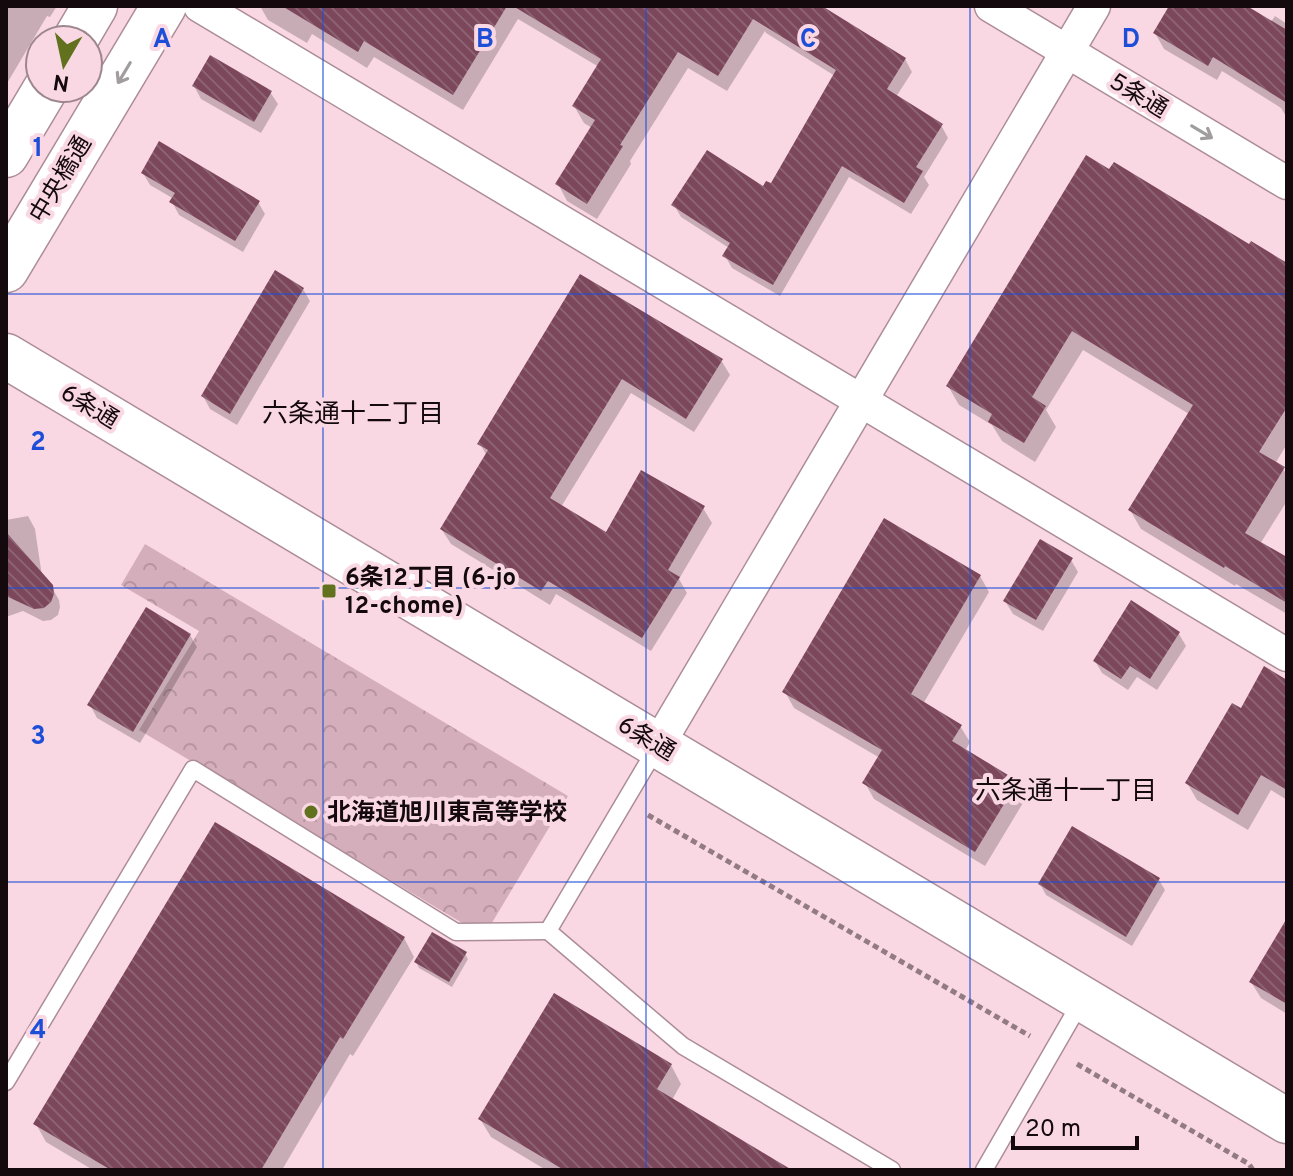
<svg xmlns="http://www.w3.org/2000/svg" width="1293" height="1176" viewBox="0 0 1293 1176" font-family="Overpass,'Noto Sans JP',sans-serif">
  <defs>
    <pattern id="forest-crowns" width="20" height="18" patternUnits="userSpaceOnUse" patternTransform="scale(2)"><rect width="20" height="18" fill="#d5aebb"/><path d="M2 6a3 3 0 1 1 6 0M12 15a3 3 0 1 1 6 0" fill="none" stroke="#b694a0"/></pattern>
    <pattern id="building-back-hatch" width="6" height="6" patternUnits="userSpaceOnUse" patternTransform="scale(2)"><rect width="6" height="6" fill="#7c465b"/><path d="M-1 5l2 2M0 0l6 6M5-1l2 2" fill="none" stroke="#8b6272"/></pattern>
  </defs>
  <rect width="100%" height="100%" fill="#fad8e3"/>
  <polygon fill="url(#forest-crowns)" points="145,544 568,796 484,936 139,730 199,631 121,585"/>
  <g fill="#0003">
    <polygon points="6,6 57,6 50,17 47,16 6,85"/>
    <polygon points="260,6 818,6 905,59 912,72 896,97 941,125 948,138 924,177 929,185 911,214 849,177 780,296 732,268 725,256 729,248 681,217 674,205 771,186 835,76 766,33 765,31 727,91 688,68 630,161 631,164 597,219 567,201 558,184 592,128 584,123 574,106 599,67 518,19 463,110 374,57 367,68 312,34 307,43 268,20"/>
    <polygon points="1171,6 1243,6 1271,22 1275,16 1287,24 1287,118 1281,108 1222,71 1217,80 1164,49 1155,33"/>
    <polygon points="194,86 270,92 278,104 261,133 201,99"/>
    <polygon points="143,173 258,202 265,214 243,252 179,215 172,202 174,199 150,185"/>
    <polygon points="1249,247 1287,266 1287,444 1275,464 1283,469 1287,475 1287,501 1260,544 1287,560 1287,614 1236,584 1235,586 1141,529 1130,510 1189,414 1083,350 1046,410 1056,427 1035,462 1002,441 992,425 959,405 948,386"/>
    <polygon points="580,277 721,360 730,375 694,432 631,393 561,507 607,534 703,508 712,523 679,579 687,593 651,651 556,594 550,605 451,544 442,530 487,456 480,444"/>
    <polygon points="303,289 310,301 237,425 210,409 203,396"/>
    <polygon points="28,516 35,529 42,576 51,586 59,600 60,607 58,615 51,620 43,621 23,611 6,617 6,520"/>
    <polygon points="1071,560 1078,572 1043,631 1013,614 1005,601"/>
    <polygon points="980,576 989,592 923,704 960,726 970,742 965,751 1017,782 1026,798 985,866 874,799 865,783 880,758 794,708 785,692"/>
    <polygon points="1179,634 1186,646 1157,690 1137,677 1128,690 1102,673 1095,661"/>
    <polygon points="190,635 197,647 140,743 97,718 90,705"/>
    <polygon points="1287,682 1287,800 1271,790 1248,830 1197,800 1187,783 1241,711"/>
    <polygon points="1159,880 1165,890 1132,946 1046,895 1040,884"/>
    <polygon points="404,938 414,957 353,1056 350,1054 282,1170 93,1170 46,1142 36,1124"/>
    <polygon points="1287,942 1287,1014 1261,998 1251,982"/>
    <polygon points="465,954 468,959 452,987 419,968 416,962"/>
    <polygon points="671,1065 681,1084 672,1100 789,1170 546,1170 491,1137 480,1119"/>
  </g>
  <g fill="url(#building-back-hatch)">
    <polygon points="282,6 507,6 453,95 364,41 358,52"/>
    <polygon points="513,6 822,6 906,58 887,89 943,124 916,167 923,171 904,203 842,166 773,285 722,256 730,243 671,205 707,150 763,186 766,181 771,183 836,70 753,19 718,76 678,52 620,145 623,146 587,204 555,184 595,120 572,106 601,59"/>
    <polygon points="1169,6 1247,6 1287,30 1287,103 1213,57 1208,66 1153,33"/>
    <polygon points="210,55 272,91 254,122 192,86"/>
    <polygon points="159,141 260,201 235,241 169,202 175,193 141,173"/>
    <polygon points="1086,155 1109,169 1114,162 1249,244 1251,241 1287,263 1287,407 1259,452 1285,467 1245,533 1287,557 1287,603 1225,566 1224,568 1128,510 1193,405 1072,331 1032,397 1046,406 1024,443 988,422 992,414 946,386"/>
    <polygon points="275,270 304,288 230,414 201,396"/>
    <polygon points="580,274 723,359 686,419 622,379 550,498 606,532 641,470 705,506 668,570 680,577 642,638 548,581 541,591 440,529 488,450 477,444"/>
    <polygon points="884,518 981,575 911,694 962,725 952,741 1018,781 975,852 862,783 882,750 782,692"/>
    <polygon points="6,532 53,585 54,594 51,602 44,608 34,609 6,596"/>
    <polygon points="1040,539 1073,558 1036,620 1003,601"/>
    <polygon points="1131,600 1180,632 1150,679 1130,666 1121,679 1093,661"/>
    <polygon points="146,607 191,634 133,732 87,705"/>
    <polygon points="1264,666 1287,680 1287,790 1261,775 1238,815 1185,783 1232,703 1241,708"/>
    <polygon points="215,822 405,937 343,1039 340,1037 261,1170 111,1170 33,1124"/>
    <polygon points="1072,826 1160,878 1126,937 1038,884"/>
    <polygon points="1287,918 1287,1004 1249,982"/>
    <polygon points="432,932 467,952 449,982 414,962"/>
    <polygon points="554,993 672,1064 657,1089 792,1170 564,1170 478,1119"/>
  </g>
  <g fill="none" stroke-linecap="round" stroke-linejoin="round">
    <g stroke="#ac8d97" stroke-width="19">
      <g id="lane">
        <polyline points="657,747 548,931 683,1046 892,1170"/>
        <polyline points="6,1082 193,769 456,932 548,931"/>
        <polyline points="984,1170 1082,1000"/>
      </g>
    </g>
    <g stroke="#ac8d97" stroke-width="35">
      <g id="street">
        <polyline points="200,6 1287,655"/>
        <polyline points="991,6 1287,183"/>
        <polyline points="658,745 1094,6"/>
      </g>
    </g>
    <g stroke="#ac8d97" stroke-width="47">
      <g id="secondary">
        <polyline points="75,40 95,6"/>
        <polyline points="6,155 46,88"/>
        <polyline points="6,270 164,6"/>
        <polyline points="6,356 1287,1121"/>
      </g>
    </g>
    <g stroke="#927b83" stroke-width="5" stroke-dasharray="6 4" stroke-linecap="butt">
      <polyline points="648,815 1030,1036"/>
      <polyline points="1077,1064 1249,1164 1253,1170"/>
    </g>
    <use href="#lane" stroke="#fff" stroke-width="16"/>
    <use href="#street" stroke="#fff" stroke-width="32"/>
    <use href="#secondary" stroke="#fff" stroke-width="44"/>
  </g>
  <defs><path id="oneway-shaft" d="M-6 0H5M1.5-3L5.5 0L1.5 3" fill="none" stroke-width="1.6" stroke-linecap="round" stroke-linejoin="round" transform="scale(2)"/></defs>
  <g stroke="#a19d9f">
    <use href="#oneway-shaft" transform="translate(124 73) rotate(121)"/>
    <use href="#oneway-shaft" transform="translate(1202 132) rotate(31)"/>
  </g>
  <path fill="none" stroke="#1d4ed8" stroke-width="2" stroke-opacity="0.55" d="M323,6V1170M646,6V1170M970,6V1170M6,294H1287M6,588H1287M6,882H1287"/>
  <g fill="#61711d" stroke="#fad8e3" stroke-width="3">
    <rect x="321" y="583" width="16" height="16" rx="4"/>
    <circle cx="311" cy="812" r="8"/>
  </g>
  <g text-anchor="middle" stroke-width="8" stroke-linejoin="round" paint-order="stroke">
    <g font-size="24" fill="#140a0e" stroke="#fad8e3">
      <text transform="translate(1139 95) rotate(31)" y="8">5条通</text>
      <text transform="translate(60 179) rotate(-59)" y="8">中央橋通</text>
      <text transform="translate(90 406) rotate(31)" y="8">6条通</text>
      <text transform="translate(647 738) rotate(31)" y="8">6条通</text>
    </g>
    <g font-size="24" font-weight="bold" fill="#140a0e" stroke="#fad8e3" text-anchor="start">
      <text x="345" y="585">6条12丁目 (6-jo<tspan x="345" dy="28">12-chome)</tspan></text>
      <text x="327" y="820">北海道旭川東高等学校</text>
    </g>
    <g font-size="26" fill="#140a0e" stroke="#fad8e3">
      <text x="353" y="422">六条通十二丁目</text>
      <text x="1066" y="799">六条通十一丁目</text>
    </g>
  </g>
  <g font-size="26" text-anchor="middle" font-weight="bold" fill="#1d4ed8" stroke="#fad8e3" stroke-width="8" stroke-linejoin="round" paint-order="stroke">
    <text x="162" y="47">A</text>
    <text x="485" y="47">B</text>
    <text x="808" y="47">C</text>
    <text x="1131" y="47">D</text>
    <text x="38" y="156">1</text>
    <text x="38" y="450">2</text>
    <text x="38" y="744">3</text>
    <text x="38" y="1038">4</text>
  </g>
  <rect width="1293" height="1176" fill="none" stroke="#140a0e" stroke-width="16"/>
  <g transform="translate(64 64) rotate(189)"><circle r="38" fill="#fad8e3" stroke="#9e868e" stroke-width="2"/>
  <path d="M0-6L14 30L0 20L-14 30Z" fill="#61711d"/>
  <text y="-12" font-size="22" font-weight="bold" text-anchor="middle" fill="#140a0e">N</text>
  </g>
  <path d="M1013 1136v12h124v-12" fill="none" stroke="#140a0e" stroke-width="4"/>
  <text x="1025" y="1136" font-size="24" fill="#140a0e" stroke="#fad8e3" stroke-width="6" paint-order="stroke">20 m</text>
</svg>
